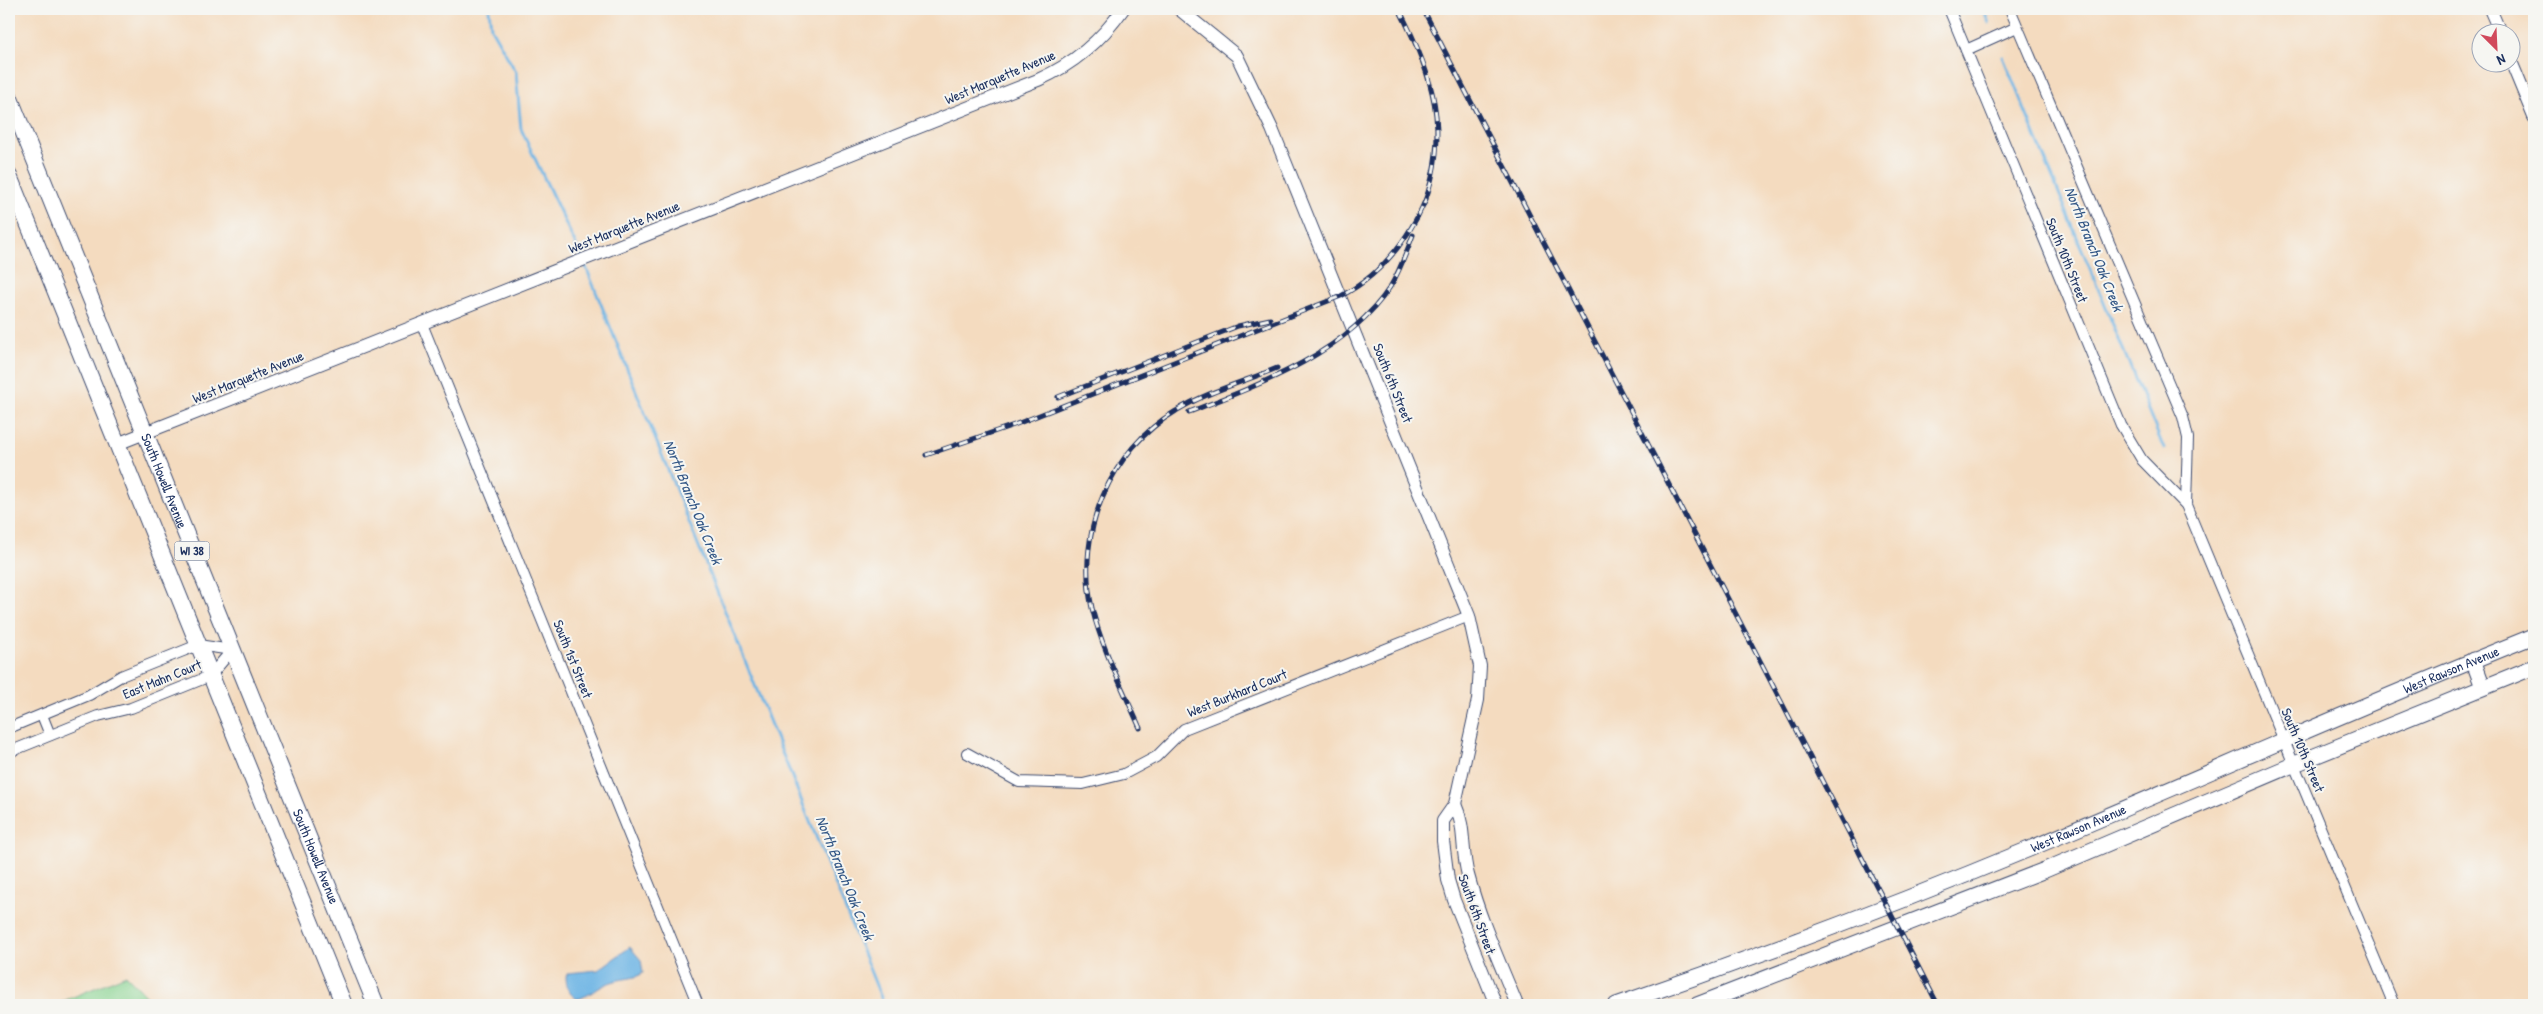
<svg xmlns="http://www.w3.org/2000/svg" width="2543" height="1014" viewBox="0 0 2543 1014" font-family="'Patrick Hand',sans-serif">
  <rect width="100%" height="100%" fill="#f6f6f2"/>
  <filter id="ink" filterUnits="userSpaceOnUse"><feTurbulence type="fractalNoise" baseFrequency=".02" numOctaves="2"/><feDisplacementMap in="SourceGraphic" scale="10" xChannelSelector="R" yChannelSelector="G"/><feConvolveMatrix kernelMatrix="1 2 1 2 8 2 1 2 1" color-interpolation-filters="sRGB"/></filter>
  <filter id="wash" filterUnits="userSpaceOnUse"><feTurbulence type="fractalNoise" baseFrequency=".0096" numOctaves="4" result="noise"/><feDisplacementMap in="SourceGraphic" scale="20" xChannelSelector="R" yChannelSelector="G"/><feGaussianBlur stdDeviation="1.12" result="paint"/><feColorMatrix in="noise" values="0 0 0 0 0 0 0 0 0 0 0 0 0 0 0 0 0 1.4 0 .05"/><feComposite in="paint" operator="in"/></filter>
  <g filter="url(#wash)">
    <rect width="100%" height="100%" fill="#f4dbbf"/>
    <polygon fill="#88d390" stroke="#528177" points="126,975 155,1005 65,1005 61,1002"/>
    <path fill="#6cb4e4" stroke="#4472a1" d="M630,947L641,960L643,973C635,979 625,978 615,981C602,984 591,995 578,999C569,996 566,986 566,976L568,973L598,970Z"/>
    <g fill="none" stroke-linecap="round" stroke-linejoin="round">
      <g stroke="#6cb4e4" stroke-width="3">
        <polyline points="489,9 491,28 516,72 521,129 581,256"/>
        <polyline points="1983,9 1989,23"/>
        <polyline points="2003,57 2164,449"/>
        <polyline points="584,262 884,1005"/>
      </g>
    </g>
  </g>
  <g filter="url(#ink)">
    <g fill="none" stroke-linecap="round" stroke-linejoin="round">
      <g stroke="#3c496d" stroke-width="12">
        <g id="minor">
          <polyline points="1949,9 2121,425 2142,460 2186,505 2394,1005"/>
          <polyline points="2010,9 2183,417 2188,438 2186,505"/>
          <polyline points="1966,50 2017,27"/>
          <polyline points="422,324 698,1005"/>
          <polyline points="42,715 50,735"/>
          <polyline points="9,728 89,695 121,676 198,645 232,650"/>
          <polyline points="9,752 98,716 131,708 210,676 232,650"/>
          <polyline points="967,753 1019,782 1083,784 1124,774 1156,757 1184,729 1469,616"/>
        </g>
      </g>
      <g stroke="#3c496d" stroke-width="14">
        <g id="tertiary">
          <polyline points="1179,9 1237,56 1272,129 1469,616 1480,666 1478,700 1455,804 1443,821 1443,841 1448,880 1454,900 1496,1005"/>
          <polyline points="2490,9 2500,32"/>
          <polyline points="2510,59 2534,117"/>
          <path d="M117,444L1038,80C1074,64 1101,41 1123,9"/>
          <path d="M1455,804C1466,828 1461,850 1468,875C1480,920 1500,963 1517,1005"/>
        </g>
      </g>
      <g stroke="#3c496d" stroke-width="17">
        <g id="secondary">
          <polyline points="2473,660 2483,687"/>
          <path id="s1" d="M1616,1005C1757,957 1897,904 2034,847C2201,777 2366,703 2534,636"/>
          <polyline points="1697,1005 2045,870 2295,764 2534,667"/>
        </g>
      </g>
      <g stroke="#3c496d" stroke-width="18">
        <g id="primary">
          <path id="s2" d="M9,96L376,1005"/>
          <polyline points="9,176 344,1005"/>
        </g>
      </g>
      <use href="#minor" stroke="#fff" stroke-width="10"/>
      <use href="#tertiary" stroke="#fff" stroke-width="12"/>
      <use href="#secondary" stroke="#fff" stroke-width="15"/>
      <use href="#primary" stroke="#fff" stroke-width="16"/>
      <g stroke="#1b2f5e" stroke-width="5">
        <g id="rail">
          <path d="M1399,9C1433,75 1451,131 1424,204"/>
          <polyline points="1423,9 1938,1005"/>
          <polyline points="1058,397 1238,326 1270,319"/>
          <path d="M1189,412C1259,385 1347,353 1390,287C1400,271 1406,253 1413,235"/>
          <path d="M926,455L1014,425L1341,296C1381,275 1408,240 1426,199"/>
          <path d="M1140,728C1123,689 1102,649 1092,608C1075,533 1110,450 1176,411C1206,392 1244,382 1277,368"/>
        </g>
      </g>
      <use href="#rail" stroke="#f6f6f2" stroke-width="3" stroke-dasharray="9" stroke-linecap="butt"/>
    </g>
  </g>
  <g text-anchor="middle" stroke-width="4" stroke-linejoin="round" paint-order="stroke">
    <rect fill="#f6f6f2" stroke="#5d6b8a" stroke-width="1" x="174.5" y="541.5" width="35" height="19" rx="4"/>
    <g font-size="12" font-weight="bold" fill="#1b2f5e">
      <text x="192" y="555">WI 38</text>
    </g>
    <g font-size="14" fill="#1b2f5e" stroke="#f6f6f2">
      <text transform="translate(1000 77) rotate(-23)" y="5">West Marquette Avenue</text>
      <text transform="translate(624 227) rotate(-22)" y="5">West Marquette Avenue</text>
      <text transform="translate(2067 260) rotate(68)" y="5">South 10th Street</text>
      <text transform="translate(248 377) rotate(-22)" y="5">West Marquette Avenue</text>
      <text transform="translate(1393 383) rotate(68)" y="5">South 6th Street</text>
      <text dy="5" stroke="none"><textPath href="#s2" startOffset="415">South Howell Avenue</textPath></text>
      <text transform="translate(573 659) rotate(68)" y="5">South 1st Street</text>
      <text dy="5" stroke="none"><textPath href="#s1" startOffset="900">West Rawson Avenue</textPath></text>
      <text transform="translate(162 679) rotate(-22)" y="5">East Mahn Court</text>
      <text transform="translate(1237 693) rotate(-22)" y="5">West Burkhard Court</text>
      <text transform="translate(2303 750) rotate(67)" y="5">South 10th Street</text>
      <text dy="5" stroke="none"><textPath href="#s1" startOffset="495">West Rawson Avenue</textPath></text>
      <text dy="5" stroke="none"><textPath href="#s2" startOffset="820">South Howell Avenue</textPath></text>
      <text transform="translate(1477 914) rotate(70)" y="5">South 6th Street</text>
    </g>
    <g font-size="15" font-style="italic" fill="#335786" stroke="#f6f6f2">
      <text transform="translate(2094 249) rotate(68)" y="5">North Branch Oak Creek</text>
      <text transform="translate(693 502) rotate(68)" y="5">North Branch Oak Creek</text>
      <text transform="translate(845 878) rotate(68)" y="5">North Branch Oak Creek</text>
    </g>
  </g>
  <rect width="2543" height="1014" fill="none" stroke="#f6f6f2" stroke-width="30"/>
  <g transform="translate(2496 48) rotate(156)"><circle r="24" fill="#f6f6f2" stroke="#9ea6b7"/>
  <path d="M0-4L9 19L0 12L-9 19Z" fill="#d1495b"/>
  <text y="-8" font-size="14" font-weight="bold" text-anchor="middle" fill="#1b2f5e">N</text>
  </g>
</svg>
